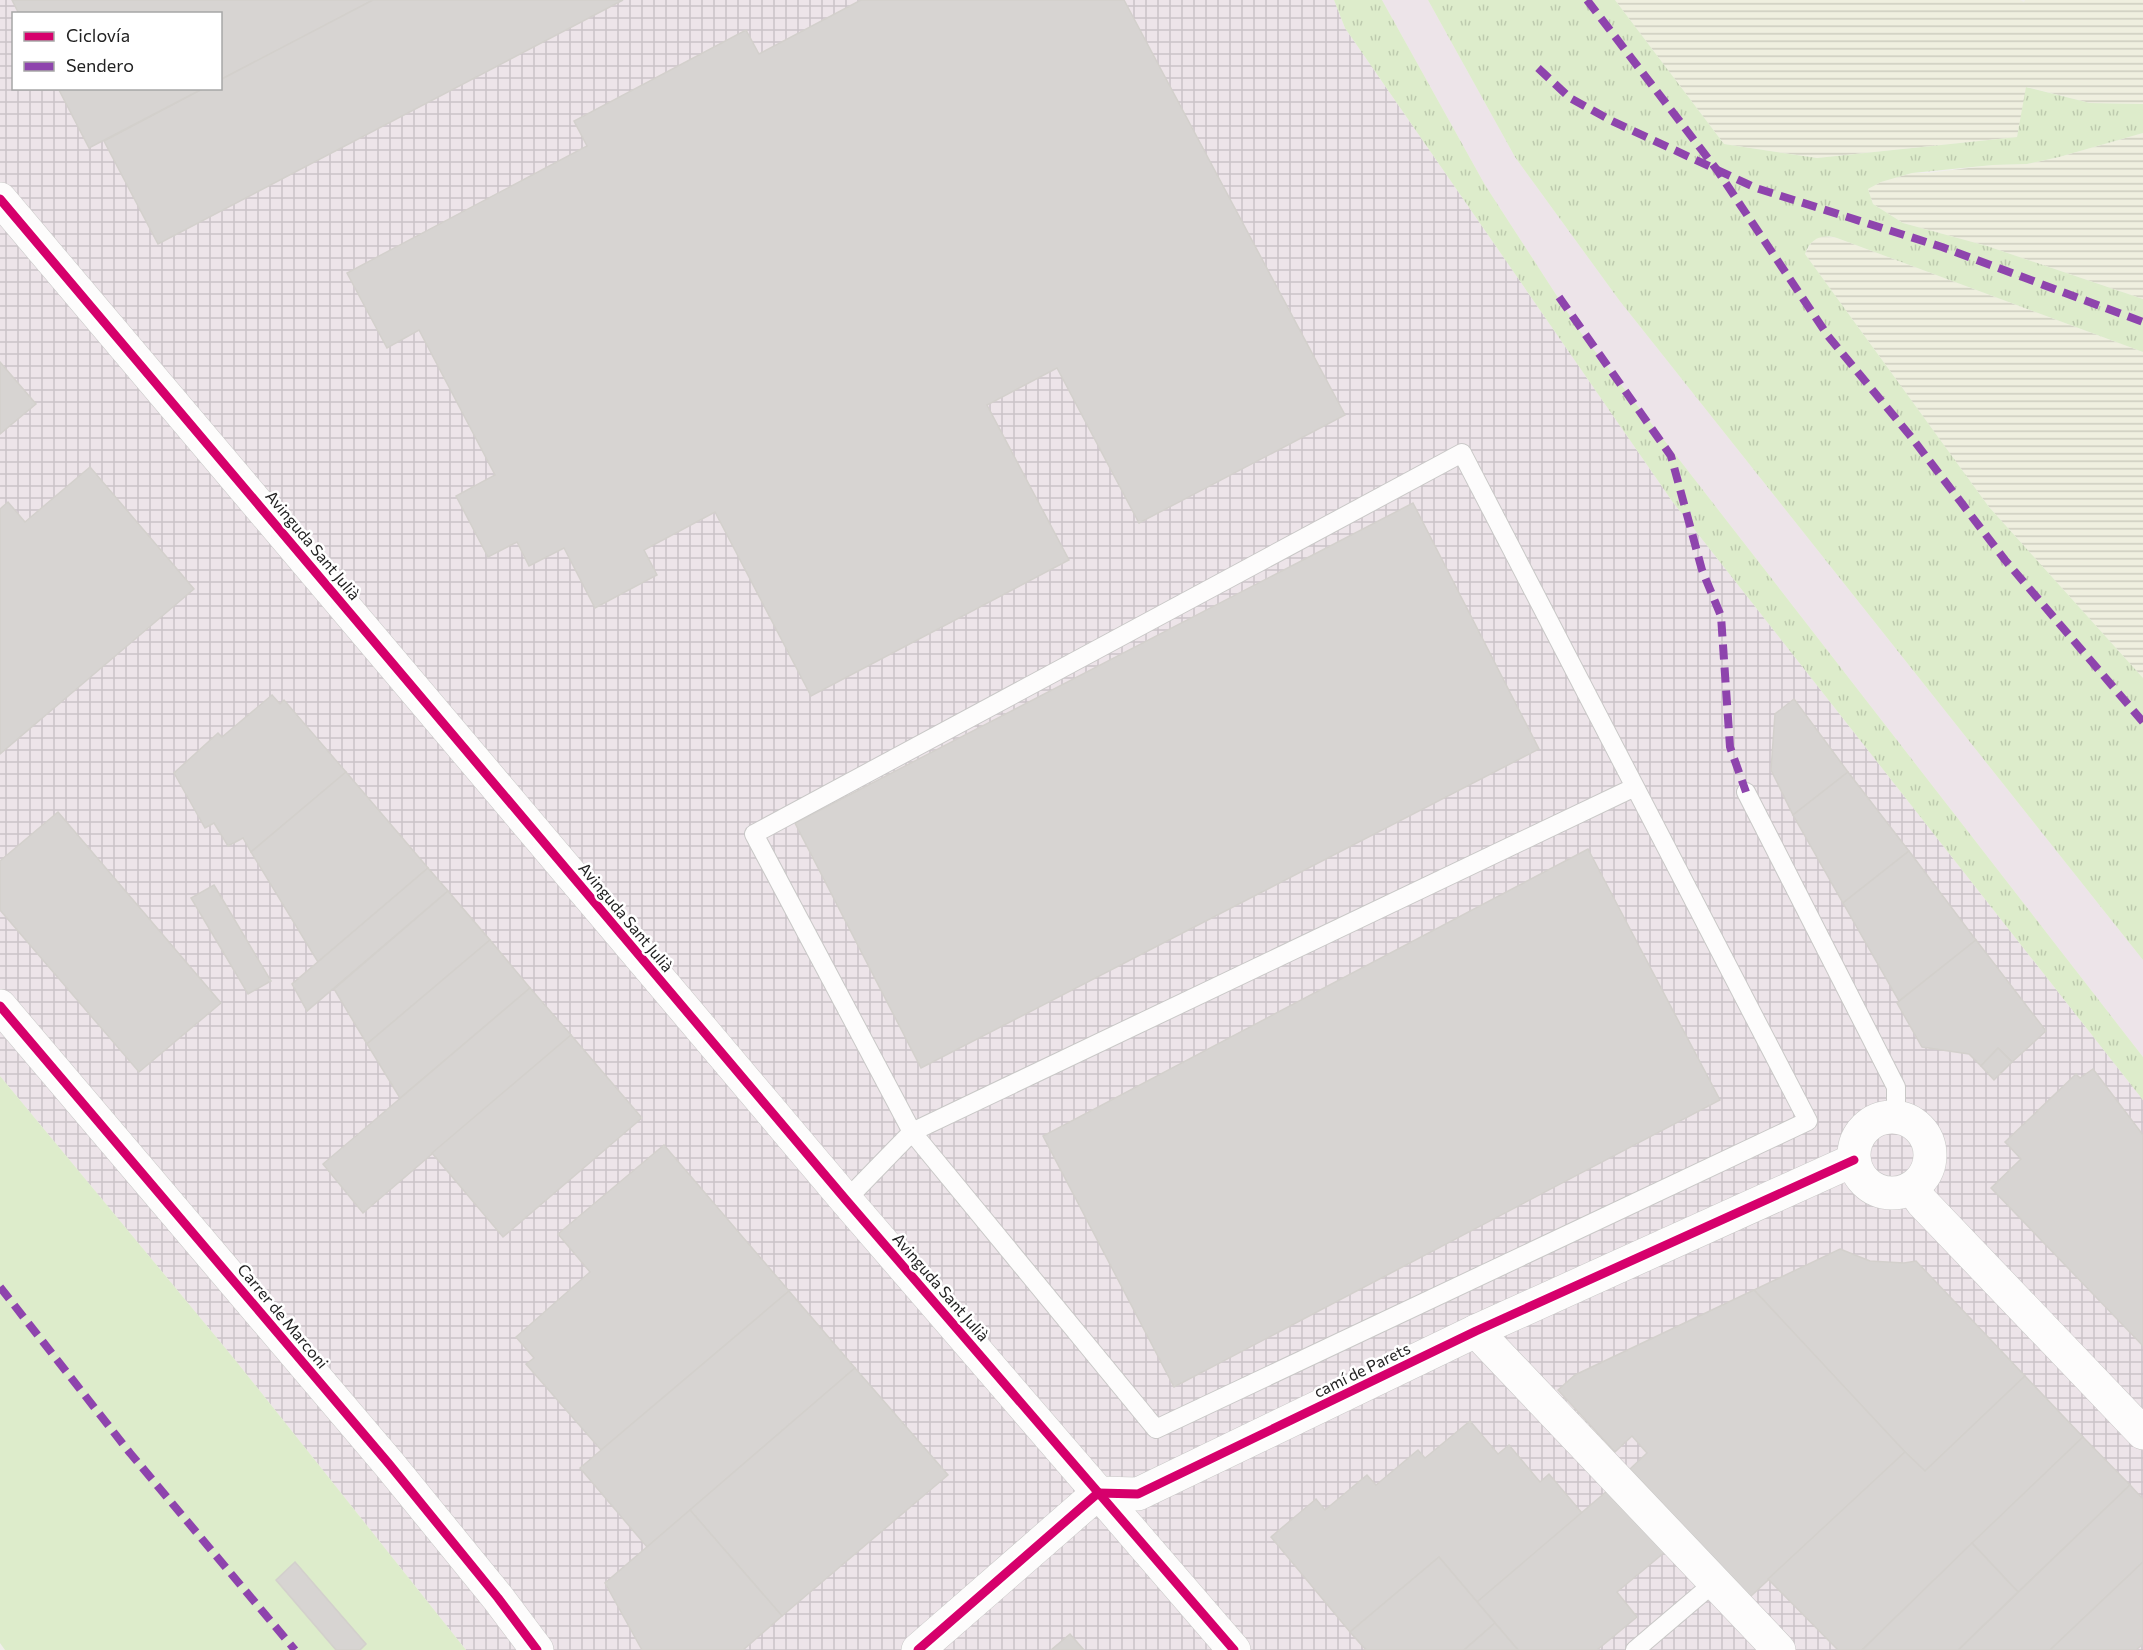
<svg xmlns="http://www.w3.org/2000/svg" width="2143" height="1650" viewBox="0 0 2143 1650" font-family="Commissioner,sans-serif">
  <defs>
    <pattern id="industrial-grid" width="8" height="8" patternUnits="userSpaceOnUse" patternTransform="scale(1.5)"><rect width="8" height="8" fill="#ede4e9"/><path d="M0 4h8M4 0v8" fill="none" stroke="#cbc3c8"/></pattern>
    <pattern id="farmland-rules" width="6" height="5" patternUnits="userSpaceOnUse" patternTransform="scale(1.5)"><rect width="6" height="5" fill="#efefdf"/><path d="M0 2.5h6" fill="none" stroke="#cdcdbf"/></pattern>
    <pattern id="grass-tufts" width="24" height="20" patternUnits="userSpaceOnUse" patternTransform="scale(1.5)"><rect width="24" height="20" fill="#ddeccb"/><path d="M3 7l-1-3M5 7V3M7 7l1-3M15 17l-1-3M17 17v-4M19 17l1-3" fill="none" stroke="#bdcaae"/></pattern>
  </defs>
  <rect width="100%" height="100%" fill="#f0eeeb"/>
  <path fill="url(#industrial-grid)" fill-rule="evenodd" d="M0,0H1334L1345,28L1672,501L2143,1100V1650H466L236,1361L0,1076ZM14,14H220V88H14Z"/>
  <polygon fill="#ede4e9" points="1382,0 1428,0 1515,157 1619,300 2143,960 2143,1057 1581,333 1485,185"/>
  <g fill="url(#farmland-rules)">
    <polygon points="1615,0 2020,0 2024,2 2025,0 2143,0 2143,104 2090,103 2027,87 2017,137 1817,158 1724,144"/>
    <polygon points="2143,133 2143,299 1987,246 1903,223 1873,204 1868,189 1881,182 1912,173 1928,173 1993,165 2027,164 2059,157"/>
    <polygon points="1821,236 1837,238 2143,352 2143,678 1989,507 1805,254 1813,240"/>
  </g>
  <g fill="url(#grass-tufts)">
    <polygon points="1334,0 1382,0 1485,185 1581,333 2143,1057 2143,1100 1672,501 1345,28"/>
    <path d="M1428,0H1615L1724,144L1817,158L2017,137L2026,87L2090,103L2143,104V133L2059,157L2027,164L1993,165L1912,173L1881,182L1868,189L1873,204L1903,223L1987,246L2143,299V352L1837,238C1821,234 1811,238 1805,254L1989,507L2143,678V960L1619,300L1515,157Z"/>
  </g>
  <polygon fill="#ddeccb" points="0,1076 236,1361 466,1650 5,1650 0,1643"/>
  <g fill="#d7d4d2" stroke="#d3d0cc" stroke-width="1.5">
    <polygon points="12,0 373,0 220,80 220,14 19,14"/>
    <polygon points="373,0 623,0 158,244 104,141 204,88 220,88 220,80"/>
    <polygon points="861,0 1124,0 1345,415 1139,523 1057,368 987,405 1069,560 811,696 715,512 644,550 657,575 595,608 564,548 529,566 517,542 488,557 456,496 495,475 419,330 387,348 347,273 587,146 574,121 746,30 759,54"/>
    <polygon points="58,88 204,88 89,148"/>
    <polygon points="0,362 36,404 0,434"/>
    <polygon points="90,467 194,589 0,754 0,509 8,502 25,522"/>
    <polygon points="1413,503 1539,749 921,1068 795,823"/>
    <polygon points="272,695 280,704 284,700 346,772 251,852 243,838 228,846 214,823 205,828 174,773 218,733 222,737"/>
    <polygon points="1794,699 1848,772 1793,815 1771,770 1775,714"/>
    <polygon points="346,772 428,868 318,962 251,852"/>
    <polygon points="1848,772 1909,851 1843,903 1793,815"/>
    <polygon points="58,812 221,1003 139,1072 0,910 0,861"/>
    <polygon points="1588,849 1720,1100 1174,1387 1043,1136"/>
    <polygon points="1909,851 1976,940 1899,1001 1843,903"/>
    <polygon points="428,868 448,891 307,1011 292,984"/>
    <polygon points="214,885 271,981 248,994 191,898"/>
    <polygon points="448,891 490,940 367,1044 334,989"/>
    <polygon points="490,940 530,988 400,1098 367,1044"/>
    <polygon points="1976,940 2046,1031 2012,1062 1998,1048 1981,1066 1969,1054 1922,1047 1897,1003"/>
    <polygon points="530,988 571,1035 363,1213 323,1164"/>
    <polygon points="571,1035 642,1118 503,1237 432,1153"/>
    <polygon points="1998,1048 2012,1062 1994,1080 1981,1066"/>
    <polygon points="2093,1069 2143,1135 2143,1346 1991,1188 2021,1159 2005,1142 2076,1074 2080,1078"/>
    <polygon points="664,1145 789,1291 601,1450 526,1364 534,1358 516,1337 590,1272 558,1234"/>
    <polygon points="1840,1249 1870,1261 1904,1263 1916,1261 2025,1376 1925,1471 1905,1452 1754,1290"/>
    <polygon points="1754,1290 1905,1452 1750,1597 1630,1469 1647,1453 1632,1436 1615,1452 1558,1390 1575,1375"/>
    <polygon points="789,1291 855,1368 647,1547 580,1468"/>
    <polygon points="855,1368 948,1475 782,1616 690,1510"/>
    <polygon points="2025,1376 2083,1437 1862,1650 1838,1650 1768,1579 1905,1452 1925,1471"/>
    <polygon points="1470,1421 1498,1454 1509,1445 1540,1482 1549,1474 1582,1513 1477,1602 1439,1557 1350,1632 1271,1537 1316,1499 1325,1510 1367,1475 1376,1485 1418,1450 1425,1458"/>
    <polygon points="2083,1437 2130,1485 2018,1592 1972,1543"/>
    <polygon points="2130,1485 2143,1499 2143,1562 2050,1650 1958,1650"/>
    <polygon points="1607,1491 1665,1552 1617,1592 1637,1617 1597,1650 1518,1650 1477,1602"/>
    <polygon points="690,1510 782,1616 743,1650 642,1650 605,1583"/>
    <polygon points="1972,1543 2018,1592 1958,1650 1862,1650"/>
    <polygon points="1439,1557 1495,1623 1464,1650 1366,1650 1350,1632"/>
    <polygon points="295,1562 366,1644 360,1650 336,1650 276,1580"/>
    <polygon points="2143,1562 2143,1644 2136,1650 2050,1650"/>
    <polygon points="1495,1623 1518,1650 1464,1650"/>
    <polygon points="1070,1634 1084,1650 1051,1650"/>
  </g>
  <g fill="none" stroke-linecap="round" stroke-linejoin="round">
    <g stroke="#c9c8c7" stroke-width="20">
      <g id="lane">
        <polyline points="1746,792 1896,1087 1896,1117"/>
        <polyline points="846,1200 912,1132 754,834 1462,453 1808,1121 1156,1429 912,1132 1635,787"/>
        <polyline points="1635,1650 1715,1582"/>
      </g>
    </g>
    <g stroke="#c9c8c7" stroke-width="34">
      <g id="street">
        <polyline points="0,199 846,1200 1234,1650"/>
        <polyline points="0,1006 389,1464 498,1598 537,1650"/>
        <circle cx="1892" cy="1155" r="38"/>
        <polyline points="1912,1188 1922,1202 2143,1433"/>
        <polyline points="1476,1331 1779,1650"/>
        <polyline points="918,1650 1098,1493 1138,1494 1476,1331 1854,1160"/>
      </g>
    </g>
    <use href="#lane" stroke="#fdfcfc" stroke-width="18"/>
    <use href="#street" stroke="#fdfcfc" stroke-width="33"/>
    <g stroke="#8e44ad" stroke-width="8" stroke-dasharray="15 8" stroke-linecap="butt">
      <polyline points="1587,0 1717,170 1828,336 1912,438 2005,560 2143,722"/>
      <polyline points="1538,68 1570,98 1612,121 1756,188 1942,247 2143,322"/>
      <polyline points="1559,297 1671,456 1702,570 1721,616 1730,747 1746,792"/>
      <polyline points="0,1287 130,1453 295,1650"/>
    </g>
    <g stroke="#fff" stroke-width="13">
      <g id="cycleway">
        <polyline points="0,199 846,1200 1234,1650"/>
        <polyline points="0,1006 389,1464 498,1598 537,1650"/>
        <polyline points="918,1650 1098,1493 1138,1494 1476,1331 1854,1160"/>
      </g>
    </g>
    <use href="#cycleway" stroke="#d6006c" stroke-width="9"/>
  </g>
  <g text-anchor="middle" stroke-width="5" stroke-linejoin="round" paint-order="stroke">
    <g font-size="16" fill="#222" stroke="#fff">
      <text transform="translate(313 545) rotate(50)" y="6">Avinguda Sant Julià</text>
      <text transform="translate(626 917) rotate(50)" y="6">Avinguda Sant Julià</text>
      <text transform="translate(941 1287) rotate(49)" y="6">Avinguda Sant Julià</text>
      <text transform="translate(283 1316) rotate(50)" y="6">Carrer de Marconi</text>
      <text transform="translate(1362 1370) rotate(-26)" y="6">camí de Parets</text>
    </g>
  </g>
  <rect x="12" y="12" width="210" height="78" fill="#ffffff" stroke="#a7a7a7" stroke-width="1.5"/>
  <rect x="24" y="32" width="30" height="9" fill="#d6006c" stroke="#a7a7a7" stroke-width="1.5"/>
  <text x="66" y="42" font-size="18" fill="#222222">Ciclovía</text>
  <rect x="24" y="62" width="30" height="9" fill="#8e44ad" stroke="#a7a7a7" stroke-width="1.5"/>
  <text x="66" y="72" font-size="18" fill="#222222">Sendero</text>
</svg>
